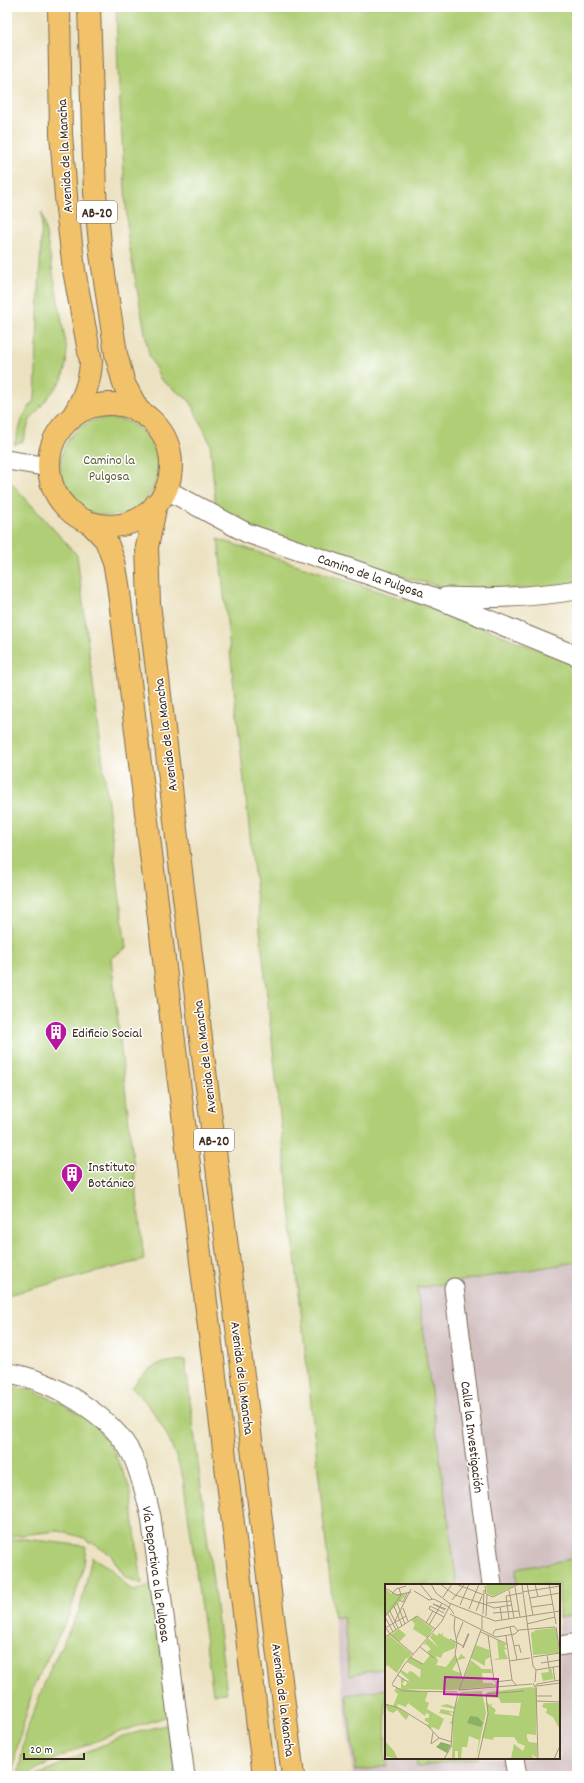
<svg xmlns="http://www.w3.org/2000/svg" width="584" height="1783" viewBox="0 0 584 1783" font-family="Dekko,sans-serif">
  <rect width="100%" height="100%" fill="#fff"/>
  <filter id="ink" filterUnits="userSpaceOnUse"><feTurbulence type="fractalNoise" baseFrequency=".025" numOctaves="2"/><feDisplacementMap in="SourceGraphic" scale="8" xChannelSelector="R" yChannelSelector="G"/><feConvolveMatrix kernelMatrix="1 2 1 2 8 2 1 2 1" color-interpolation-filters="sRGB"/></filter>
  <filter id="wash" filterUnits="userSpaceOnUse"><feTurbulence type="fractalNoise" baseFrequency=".012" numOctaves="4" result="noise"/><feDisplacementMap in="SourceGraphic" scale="16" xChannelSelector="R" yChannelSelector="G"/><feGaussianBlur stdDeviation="0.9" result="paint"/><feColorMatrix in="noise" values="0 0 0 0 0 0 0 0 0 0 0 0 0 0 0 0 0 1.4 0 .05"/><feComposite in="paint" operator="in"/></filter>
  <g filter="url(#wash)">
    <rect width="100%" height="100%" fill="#ece2c1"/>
    <polygon fill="#d2bfc0" points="577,1262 577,1776 353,1776 334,1618 386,1606 386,1758 559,1758 559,1585 457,1585 417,1288"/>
    <g fill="#afce75" stroke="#757c4a">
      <polygon points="116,7 577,7 577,589 450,589 361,566 274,538 216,510 210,443 190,401 161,380 149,355 128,239 118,71"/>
      <polygon points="42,212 67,350 66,365 62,380 30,420 23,441 14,445 23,417 35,398"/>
      <circle cx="109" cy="467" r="49"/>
      <polygon points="7,478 77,555 126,948 111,958 144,1260 7,1295"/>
      <polygon points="218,539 446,613 577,665 577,1262 417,1288 457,1585 386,1585 386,1668 350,1675 343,1616 334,1618"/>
      <path d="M185,1360L227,1693L213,1694L183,1478C173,1445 159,1412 132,1388C147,1365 159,1362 185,1360Z"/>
      <polygon points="7,1387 28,1389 59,1402 93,1422 113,1450 129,1486 142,1584 125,1577 111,1555 84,1538 59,1531 11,1536 7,1523"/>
      <polygon points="9,1539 26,1539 86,1546 84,1565 70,1613 34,1685 16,1752 13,1776 7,1776 7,1542"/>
      <polygon points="92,1557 113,1570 125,1585 134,1591 153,1584 168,1716 111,1735 70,1752 37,1769 28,1776 18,1776 25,1734 50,1669 80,1609"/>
      <polygon points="577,1558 577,1614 559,1618 559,1585 517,1585 516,1569"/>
      <polygon points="386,1689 385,1750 387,1766 356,1771 346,1695"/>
      <polygon points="169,1724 176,1776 36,1776 73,1758 123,1736"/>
      <polygon points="416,1758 479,1758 417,1767"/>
    </g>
  </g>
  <g filter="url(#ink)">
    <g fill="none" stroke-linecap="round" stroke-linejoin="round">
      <g stroke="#796a57" stroke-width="21">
        <g id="minor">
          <polyline points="7,460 49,467"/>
          <polyline points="167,490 247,533 433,597 577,656"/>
          <path d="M446,597C490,599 534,597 577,590"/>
          <polyline points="454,1288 492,1585"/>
          <path d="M7,1373C49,1378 113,1416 132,1455C141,1474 146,1496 151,1517L185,1776"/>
          <polyline points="559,1646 577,1643"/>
          <polyline points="514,1758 517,1776"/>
        </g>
      </g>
      <g stroke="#796a57" stroke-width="24">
        <g id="primary">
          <path d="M59,7L61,134L67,209L74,270L91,362C90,384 83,401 71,419"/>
          <polyline points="89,7 95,192 101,254 116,354 124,384 139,412"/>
          <circle cx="110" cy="465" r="61"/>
          <polyline points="156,504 147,547 149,603 202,1047 293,1776"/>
          <polyline points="91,524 106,540 114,562 118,584 264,1776"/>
        </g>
      </g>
      <use href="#minor" stroke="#fff" stroke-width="19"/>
      <use href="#primary" stroke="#f2c26a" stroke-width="22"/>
    </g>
  </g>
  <defs>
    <g id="building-pin" transform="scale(1.15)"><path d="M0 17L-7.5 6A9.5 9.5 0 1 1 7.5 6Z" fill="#b5179e" stroke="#fff"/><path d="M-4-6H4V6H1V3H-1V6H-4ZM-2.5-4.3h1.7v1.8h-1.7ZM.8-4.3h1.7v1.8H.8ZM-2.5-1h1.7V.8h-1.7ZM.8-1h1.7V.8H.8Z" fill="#fff"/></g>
  </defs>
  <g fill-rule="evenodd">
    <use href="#building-pin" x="56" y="1032"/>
    <use href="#building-pin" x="72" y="1174"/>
  </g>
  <g text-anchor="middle" stroke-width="3" stroke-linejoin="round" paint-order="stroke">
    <g fill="#fff" stroke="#766a62" stroke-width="1">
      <rect x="77" y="201" width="40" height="22" rx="3"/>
      <rect x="194" y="1129" width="40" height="22" rx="3"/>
    </g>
    <g font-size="13" font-weight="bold" fill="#3b2a1e">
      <text x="97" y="217">AB-20</text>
      <text x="214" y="1145">AB-20</text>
    </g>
    <g font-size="14" fill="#3b2a1e" stroke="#fff">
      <text transform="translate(64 156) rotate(-93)" y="5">Avenida de la Mancha</text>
      <text transform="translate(371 575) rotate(19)" y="5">Camino de la Pulgosa</text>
      <text transform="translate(165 735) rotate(-97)" y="5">Avenida de la Mancha</text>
      <text transform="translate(204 1057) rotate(-97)" y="5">Avenida de la Mancha</text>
      <text transform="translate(243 1378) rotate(83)" y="5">Avenida de la Mancha</text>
      <text transform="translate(473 1437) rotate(83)" y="5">Calle la Investigación</text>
      <text transform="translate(157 1574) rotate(82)" y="5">Vía Deportiva a la Pulgosa</text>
      <text transform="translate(284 1700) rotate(83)" y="5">Avenida de la Mancha</text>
    </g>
    <g font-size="14" fill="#5e5b38" stroke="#fff">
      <text x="109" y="464">Camino la<tspan x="109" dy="16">Pulgosa</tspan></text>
    </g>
    <g font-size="14" fill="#3b2a1e" stroke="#fff" text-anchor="start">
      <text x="72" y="1037">Edificio Social</text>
      <text x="88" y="1171">Instituto<tspan x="88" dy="16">Botánico</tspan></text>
    </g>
  </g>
  <g transform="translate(385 1584)">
    <rect width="175" height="175" fill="#ece2c1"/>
    <path d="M101,0H133L108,12L102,9ZM0,5L7,10H20V12L0,33ZM31,32L48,45L42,54L28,45L30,40L26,36ZM171,44L174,69L148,71L146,49L151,46ZM14,45L21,51L14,58L5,51ZM58,47V52L71,59L70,64L58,69L56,74L51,72L53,77L51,81L61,83L70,71L72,76L76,70L81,74L73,76L67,86L76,89L77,99L86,76L97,85H106L107,89H97L98,99H107L109,101L112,98V102L67,106L16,105V94L20,96L17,100L20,102L24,96L15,88L16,86L23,90L24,87L28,88L35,94L36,86L22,78L26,73L38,80L45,71L42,68L46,65L41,60L38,61L43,54L54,64L45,53L48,49L52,52L54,49L57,51ZM4,51L27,70L23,75L21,74L12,89L2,81L0,86V54ZM112,56L122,61L119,62L122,65L119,66L123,75L108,76L114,74ZM91,61L104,66L105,73L100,76V82L86,74ZM166,84L169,95L158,97L156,89L164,88L163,85ZM146,103L152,104L151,151L142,150V154L144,158L152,159V174L146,170L149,175H126L129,160L138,167L140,162L133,159L129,153H109L108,156L97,154L103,129L101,118L105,121L108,119L106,122L111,126L109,130L134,132L136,119H116L114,114L100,113L103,108ZM11,104L43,108L40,117L44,119L42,125L59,135L54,146L47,143L45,145L42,141L44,139L40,137V134H44V130L41,129L40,132L23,119L21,123L13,120L12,123L24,131L21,136L12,126L8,129L3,127L0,120L8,122L13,110L9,107ZM97,107L101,129L91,175L94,156L84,152L82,163H77L76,175H73V167H70V175H67L68,140L64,139L67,137L69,129L64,128L68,132L54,129L56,125L69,128L70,125L55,122L62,120L70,123L76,108ZM159,119H175V146L168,133L161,129L162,125L157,123ZM0,157L9,167L13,175L0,172Z" fill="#afce75"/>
    <path d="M85,132L93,133L98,139L96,143L82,139ZM56,158L66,161L62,169L51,163Z" fill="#8bb166"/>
    <path fill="none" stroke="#a59880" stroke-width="1" d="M35,0L47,15M46,0L51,9L64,19L110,37L175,27M55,0L70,11L102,21M71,0L99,11M142,0L148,31M150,0L153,13M164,0L169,27M137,1L148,82L151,86L150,98M100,2L101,10L108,13L134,0M130,3L135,33M0,4L12,11L26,8M124,6L129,34M29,7L44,16L49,15L64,23L69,30M137,8L175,2M7,10L11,5L21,2M58,13L67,0M145,14L175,9M14,16L18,18L22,9M67,16L80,0M12,19L20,40M102,19L126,17M48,20L61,25M48,20L60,26M75,21L84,0M102,21L109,24L127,21M9,22L17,42M45,22L44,25L59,33M45,22L59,29M115,23L117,36M147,23L168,20M18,24L23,37M84,25L94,0M5,27L13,44M91,27L97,12M169,28L171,40M108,29L134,27M3,30L11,46M65,30L111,53L130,50L134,46L170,43M98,30L99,6M101,32L102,11M0,33L16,11L14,4M0,33L8,48M70,33L69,44L72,59M124,35L121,12L137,9M10,37L26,5M41,39L48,27M142,40L170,33M44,41L57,19M125,43L132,76M171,43L175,70M0,44L21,32M1,44L5,50L28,70M97,45V32M96,48L122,60M83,50H84L78,64V63ZM108,50L110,46L129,42L133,47M103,51L109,97M121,52L127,96L131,101M0,53L32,32L50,45M65,55L78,62M71,56L78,38M72,59L70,70L78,97M129,62L134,61L136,69M35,63L49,74M162,71L164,84M25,73L38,80M148,73L175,69M124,77L145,74M156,79L175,76M168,83L170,97M151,86L175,82M12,91L23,98M110,98L127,96M148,99L150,103L152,100L175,96M7,100L19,81L57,37L66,19M7,101L18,107L72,108M151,102L153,175M152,102L175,99M74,106L96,46M74,106L147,100M152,112H167M152,117L175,118M0,120L14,124L43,142L54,154L67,158M48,148L46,160L54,154M59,175L66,163L68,132L73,109M93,175L103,130L101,110L139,107M169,175L175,162"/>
    <path fill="#b5179e" fill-opacity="0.15" stroke="#b5179e" stroke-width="2" d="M60,93L113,95L112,112L59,110Z"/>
    <rect width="175" height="175" fill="none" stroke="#3b2a1e" stroke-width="2"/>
  </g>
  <rect width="584" height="1783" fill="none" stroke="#fff" stroke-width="24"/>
  <path d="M24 1753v6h60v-6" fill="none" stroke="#3b2a1e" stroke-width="2"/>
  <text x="30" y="1753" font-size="12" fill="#3b2a1e" stroke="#ffffff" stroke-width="3" paint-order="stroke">20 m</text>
</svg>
